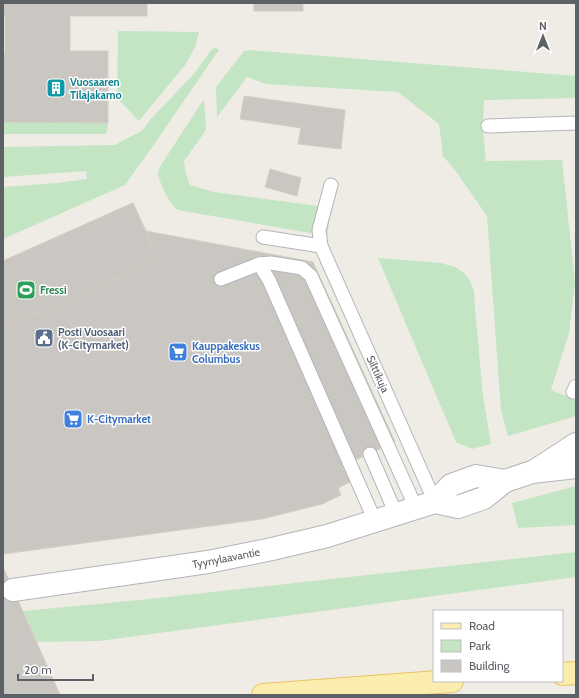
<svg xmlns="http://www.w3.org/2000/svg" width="579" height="698" viewBox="0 0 579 698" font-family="Cabin,sans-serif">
  <rect width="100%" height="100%" fill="#eeece5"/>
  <g fill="#c3e5c3">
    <polygon points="118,31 199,32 195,47 185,65 139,121 117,98"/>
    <polygon points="216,48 219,50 216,54 155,143 125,185 3,239 3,187 57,183 87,179 86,171 3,177 3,147 115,145 143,130 150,120 194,74 212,49"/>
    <polygon points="249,50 576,76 576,98 484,100 483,131 486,161 562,160 575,282 569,333 551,390 576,400 576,416 508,436 501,410 487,216 455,170 443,156 439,124 398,92 266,84 247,77 217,117 216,87 244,51 248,51"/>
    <path d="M204,99L206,130L184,161L186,174L190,185L214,192L325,207L330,216L327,236L178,210C170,204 161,187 159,177C157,173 159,169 161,165Z"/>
    <polygon points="3,122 108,123 107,132 104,134 3,134"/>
    <polygon points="378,258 441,263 455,267 464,273 470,281 474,291 475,308 483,396 491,444 472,449 456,442"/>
    <polygon points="576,486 576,525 518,528 512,503"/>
    <polygon points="576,552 576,577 99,641 37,642 23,611 140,600"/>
  </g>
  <g fill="#cac7c2" stroke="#d3cec4">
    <polygon points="3,3 147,3 147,16 70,16 70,51 108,51 108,123 3,122 3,54 5,54 5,16 3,16"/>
    <rect x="254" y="3" width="49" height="8"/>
    <polygon points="244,96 345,110 341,149 298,144 301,128 240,119"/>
    <polygon points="270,169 301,178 297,196 265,187"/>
    <polygon points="133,203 146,231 313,262 395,442 342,466 350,482 338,488 341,495 322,504 262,519 3,554 3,261"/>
    <polygon points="133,203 158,260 3,328 3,261"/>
    <polygon points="3,567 60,695 3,695"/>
  </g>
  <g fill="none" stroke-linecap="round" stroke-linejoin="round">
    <g stroke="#b2b5b9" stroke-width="15">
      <g id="service">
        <polyline points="488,126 576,123"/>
        <polyline points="331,185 319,230 321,246 435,502"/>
        <polyline points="263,237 321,246"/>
        <polyline points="259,264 269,280 375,521"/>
        <polyline points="221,279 259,264 271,263 302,268 311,276 416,508"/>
        <polyline points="573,392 576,386"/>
        <polyline points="370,454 396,514"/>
      </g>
    </g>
    <g stroke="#b2b5b9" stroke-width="24">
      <g id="tertiary">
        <polyline points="536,470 576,444"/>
        <polyline points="435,502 451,485 476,476 505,481"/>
        <polyline points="13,590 208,562 272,549 327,536 435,502 458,507 484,498 505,481 532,472 576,467"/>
      </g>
    </g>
    <g stroke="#eac262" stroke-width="24">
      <g id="primary">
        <polyline points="562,674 576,673"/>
        <polyline points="263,695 452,681"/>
      </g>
    </g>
    <use href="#service" stroke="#fff" stroke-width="13"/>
    <use href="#tertiary" stroke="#fff" stroke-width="22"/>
    <use href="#primary" stroke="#fbedae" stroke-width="22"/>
  </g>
  <defs>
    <g id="building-square" transform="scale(1)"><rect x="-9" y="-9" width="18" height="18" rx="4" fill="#0f9aa8" stroke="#fff"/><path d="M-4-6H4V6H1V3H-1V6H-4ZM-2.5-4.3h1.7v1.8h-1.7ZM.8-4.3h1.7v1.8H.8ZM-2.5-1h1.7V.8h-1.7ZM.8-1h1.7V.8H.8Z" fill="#fff"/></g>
    <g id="stadium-square" transform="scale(1)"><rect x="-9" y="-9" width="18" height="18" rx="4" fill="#2e9e5b" stroke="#fff"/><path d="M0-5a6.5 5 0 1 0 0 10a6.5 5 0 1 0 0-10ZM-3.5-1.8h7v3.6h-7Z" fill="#fff"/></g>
    <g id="civic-square" transform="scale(1)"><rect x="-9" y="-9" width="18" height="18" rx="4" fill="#5c6f8a" stroke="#fff"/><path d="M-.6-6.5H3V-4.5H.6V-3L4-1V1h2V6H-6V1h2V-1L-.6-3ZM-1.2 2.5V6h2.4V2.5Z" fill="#fff"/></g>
    <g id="supermarket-square" transform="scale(1)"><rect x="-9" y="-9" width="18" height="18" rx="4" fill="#3f7fe0" stroke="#fff"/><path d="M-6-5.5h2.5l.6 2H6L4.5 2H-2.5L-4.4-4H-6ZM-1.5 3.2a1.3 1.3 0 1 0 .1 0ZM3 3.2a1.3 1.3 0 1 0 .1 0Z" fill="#fff"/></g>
  </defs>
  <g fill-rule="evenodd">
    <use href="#building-square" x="56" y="88"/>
    <use href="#stadium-square" x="26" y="290"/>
    <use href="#civic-square" x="44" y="338"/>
    <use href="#supermarket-square" x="178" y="352"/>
    <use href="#supermarket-square" x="73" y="419"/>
  </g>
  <g text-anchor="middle" stroke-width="3" stroke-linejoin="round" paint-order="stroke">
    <g font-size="11" font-weight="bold" fill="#0d838f" stroke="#fff" text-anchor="start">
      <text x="70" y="86">Vuosaaren<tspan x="70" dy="13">Tilajakamo</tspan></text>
    </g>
    <g font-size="11" font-weight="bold" fill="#27864d" stroke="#fff" text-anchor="start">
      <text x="40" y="294">Fressi</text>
    </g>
    <g font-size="11" font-weight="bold" fill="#4e5e75" stroke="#fff" text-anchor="start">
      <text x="58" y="336">Posti Vuosaari<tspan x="58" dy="13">(K-Citymarket)</tspan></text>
    </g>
    <g font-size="11" font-weight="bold" fill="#366cbe" stroke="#fff" text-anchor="start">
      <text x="192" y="350">Kauppakeskus<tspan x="192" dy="13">Columbus</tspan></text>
      <text x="87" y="423">K-Citymarket</text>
    </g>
    <g font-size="11" fill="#5d6065" stroke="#fff">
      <text transform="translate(378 374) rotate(66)" y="4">Silttikuja</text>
      <text transform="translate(226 558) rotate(-11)" y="4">Tyynylaavantie</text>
    </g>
  </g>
  <rect width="579" height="698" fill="none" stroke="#5d6065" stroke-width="8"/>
  <rect x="433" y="610" width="130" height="72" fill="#ffffff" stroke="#bebfc1"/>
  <rect x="441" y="623" width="20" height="6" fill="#fbedae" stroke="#bebfc1"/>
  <text x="469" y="630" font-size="12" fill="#5d6065">Road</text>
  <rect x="441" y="640" width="20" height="12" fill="#c3e5c3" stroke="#bebfc1"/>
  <text x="469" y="650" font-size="12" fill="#5d6065">Park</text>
  <rect x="441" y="660" width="20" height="12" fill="#cac7c2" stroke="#bebfc1"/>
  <text x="469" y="670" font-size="12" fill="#5d6065">Building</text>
  <g transform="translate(543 36)" stroke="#ffffff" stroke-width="3" paint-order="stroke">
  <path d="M0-3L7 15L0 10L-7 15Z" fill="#5d6065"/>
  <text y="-6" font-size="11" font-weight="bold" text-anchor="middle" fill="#5d6065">N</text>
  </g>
  <path d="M18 674v6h75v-6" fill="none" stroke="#5d6065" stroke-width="2"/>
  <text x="24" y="674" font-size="12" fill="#5d6065" stroke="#ffffff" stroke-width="3" paint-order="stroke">20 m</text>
</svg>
